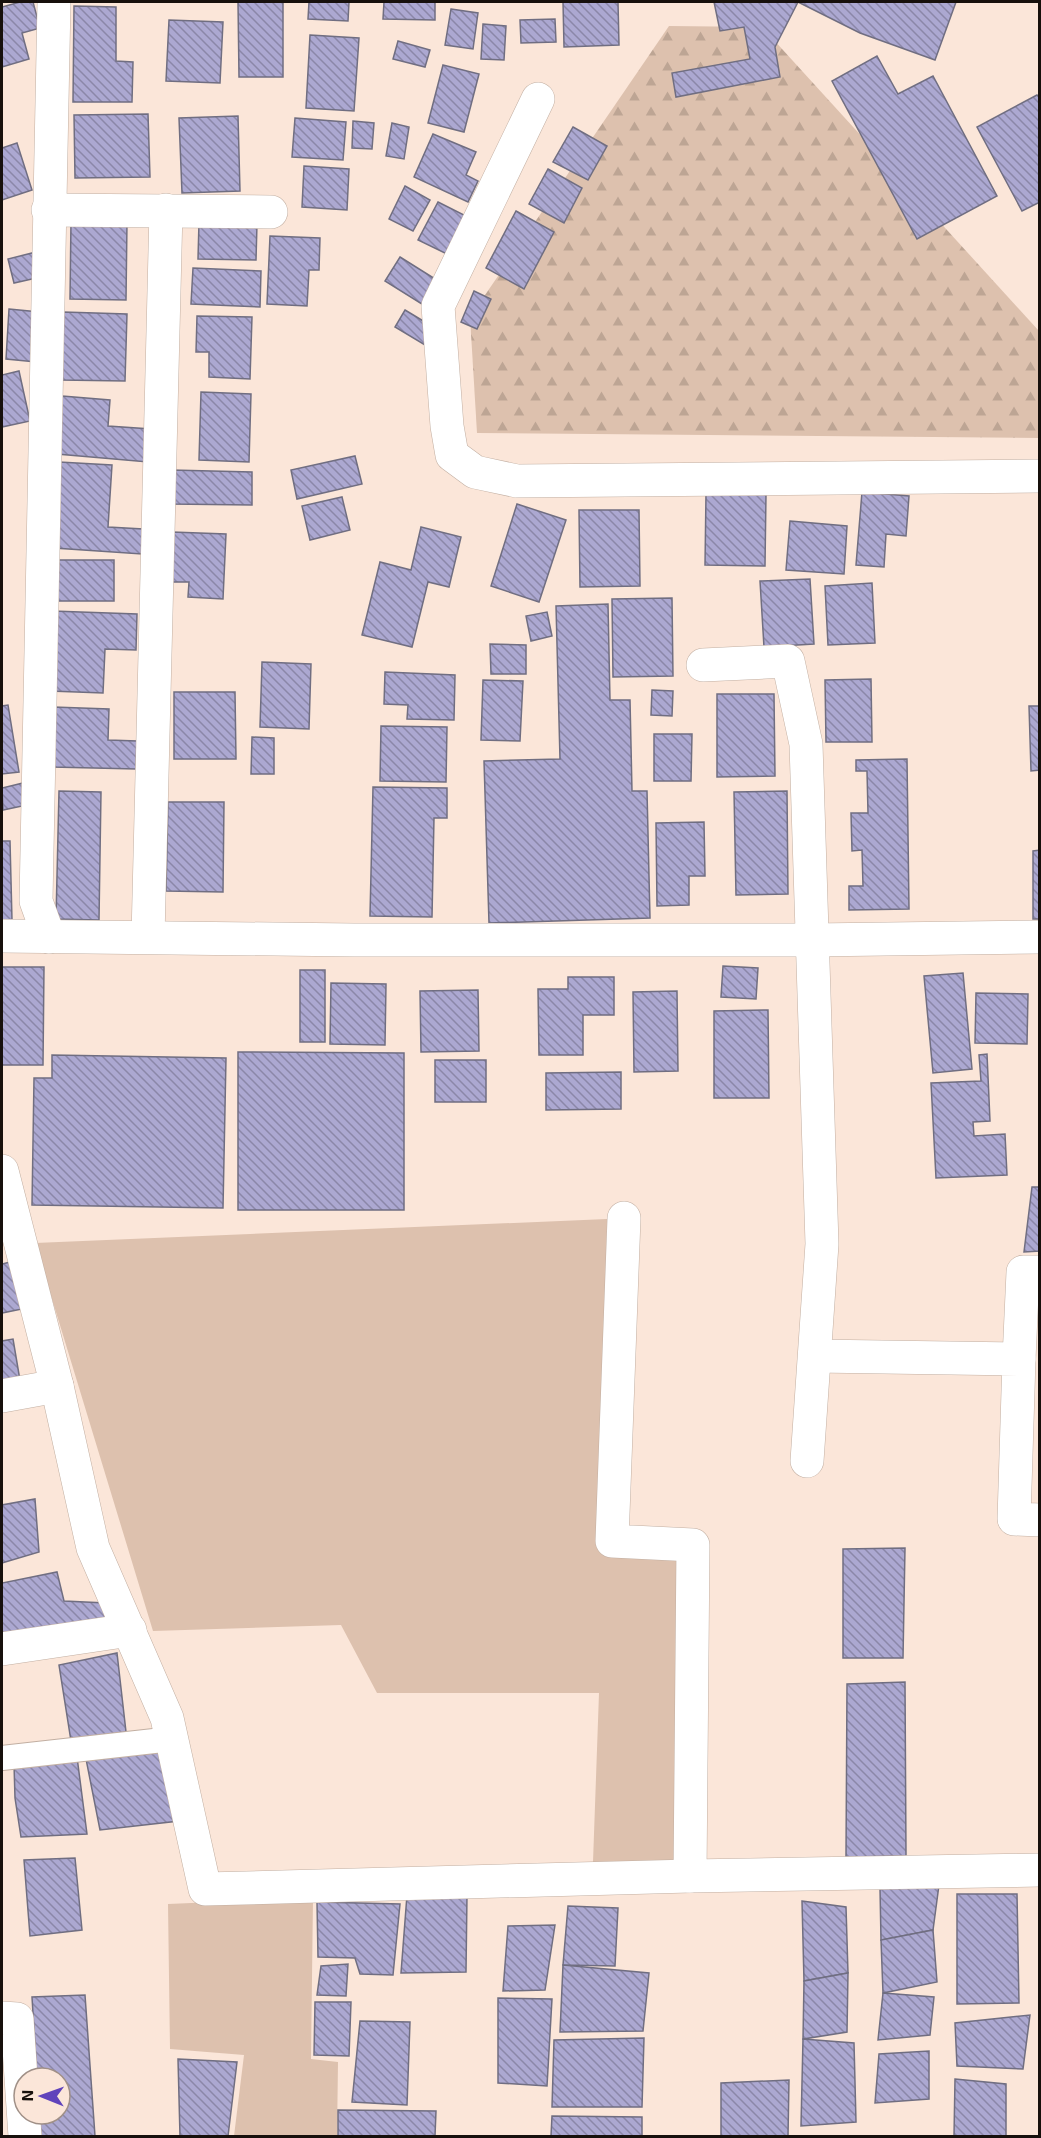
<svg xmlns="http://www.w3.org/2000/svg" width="1041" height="2138" viewBox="0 0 1041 2138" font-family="'Exo 2',sans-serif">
  <defs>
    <pattern id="forest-firs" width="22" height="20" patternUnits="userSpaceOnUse" patternTransform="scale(1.5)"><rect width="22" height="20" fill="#ddc1ae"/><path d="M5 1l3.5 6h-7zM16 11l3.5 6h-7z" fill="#bda594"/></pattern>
    <pattern id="building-back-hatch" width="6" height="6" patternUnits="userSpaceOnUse" patternTransform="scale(1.5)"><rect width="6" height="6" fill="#aca8d1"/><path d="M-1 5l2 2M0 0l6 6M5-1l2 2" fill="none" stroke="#8b87a8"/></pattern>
  </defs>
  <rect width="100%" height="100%" fill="#fbe6d9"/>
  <g fill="#ddc1ae">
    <polygon points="607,1219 602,1555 679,1557 679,1864 593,1862 599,1693 377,1693 341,1625 153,1631 35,1243"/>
    <polygon points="313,1898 311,2059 338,2062 337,2136 234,2136 244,2055 170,2049 168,1904"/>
  </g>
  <polygon fill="url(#forest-firs)" points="669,26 762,27 1039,331 1039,438 477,433 470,317"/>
  <g fill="url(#building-back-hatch)" stroke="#706e81" stroke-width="1.5">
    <polygon points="20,2 33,2 40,28 22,33 29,59 2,67 2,7"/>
    <polygon points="238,2 283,2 283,77 239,77"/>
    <polygon points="309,2 349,2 348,21 308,19"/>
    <polygon points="384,2 435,2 435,20 383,19"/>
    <polygon points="563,2 618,2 619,45 564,47"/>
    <polygon points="714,2 798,2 775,47 780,77 676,97 672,73 750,59 744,27 720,31"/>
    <polygon points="798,2 956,2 935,60 860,33"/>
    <polygon points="74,6 116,7 116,61 133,62 132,102 73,102"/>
    <polygon points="451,9 478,13 473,49 445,45"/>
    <polygon points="555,19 556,42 521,43 520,20"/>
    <polygon points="169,20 223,22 220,83 166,81"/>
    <polygon points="483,24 506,26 504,60 481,59"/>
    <polygon points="310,35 359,38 354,111 306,108"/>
    <polygon points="398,41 430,50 425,67 393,59"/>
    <polygon points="877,56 898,94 933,76 997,196 917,239 832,81"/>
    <polygon points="443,65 479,74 464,132 428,123"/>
    <polygon points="1037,95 1040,98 1040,202 1022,211 977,127"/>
    <polygon points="148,114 150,177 75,178 74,115"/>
    <polygon points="238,116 240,191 182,193 179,118"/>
    <polygon points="295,118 346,122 343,160 292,157"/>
    <polygon points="353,121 374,123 372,149 352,148"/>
    <polygon points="392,123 409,127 404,159 386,156"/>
    <polygon points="573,127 607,146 588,180 553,162"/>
    <polygon points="433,134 476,152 466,175 478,181 468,202 414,177"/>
    <polygon points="17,143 32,190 2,200 2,148"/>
    <polygon points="304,166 349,169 347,210 302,207"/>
    <polygon points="548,169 582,188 564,223 529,204"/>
    <polygon points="405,186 430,200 413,231 389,219"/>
    <polygon points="438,202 468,217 449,255 418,240"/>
    <polygon points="516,211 554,232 524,289 486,268"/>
    <polygon points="71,221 127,222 126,300 70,299"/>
    <polygon points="199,222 257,224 256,260 198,259"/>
    <polygon points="270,236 320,238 319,270 309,270 307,306 267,304"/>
    <polygon points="36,252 41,277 14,283 8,259"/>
    <polygon points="400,257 440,282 425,306 385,281"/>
    <polygon points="193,268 261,271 260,307 191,304"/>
    <polygon points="474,291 491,299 477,329 461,322"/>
    <polygon points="9,309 39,312 36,362 6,359"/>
    <polygon points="405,310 435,328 425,345 395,327"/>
    <polygon points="63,312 127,314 125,381 61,380"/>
    <polygon points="197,316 252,317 250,379 209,377 209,352 196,352"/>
    <polygon points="19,371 30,421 2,427 2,375"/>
    <polygon points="201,392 251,394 249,462 199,460"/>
    <polygon points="62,396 110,400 108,426 151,429 148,462 57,454"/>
    <polygon points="355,456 362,484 297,499 291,470"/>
    <polygon points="59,462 112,465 108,527 143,529 142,554 54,548"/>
    <polygon points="171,470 252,472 252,505 170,504"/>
    <polygon points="862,492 909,496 906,536 886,534 884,567 856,565"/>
    <polygon points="706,494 766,494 765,566 705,565"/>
    <polygon points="342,497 350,530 310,540 302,506"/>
    <polygon points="517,504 566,520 539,602 491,586"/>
    <polygon points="579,510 639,510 640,586 580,587"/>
    <polygon points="790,521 847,526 844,574 786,570"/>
    <polygon points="421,527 461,537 449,587 428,582 412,647 362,635 380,562 411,570"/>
    <polygon points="172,532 226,534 223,599 188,597 189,582 170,582"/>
    <rect x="57" y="560" width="57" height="41"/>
    <polygon points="810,579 814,644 764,647 760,581"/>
    <polygon points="872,583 875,643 828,645 825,586"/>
    <polygon points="672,598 673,676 613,677 612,599"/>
    <polygon points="608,604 610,700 630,700 632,791 647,791 650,918 489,923 484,761 560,759 556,606"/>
    <polygon points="52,611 137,614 136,650 105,649 103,693 50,691"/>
    <polygon points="547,612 552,636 531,641 526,616"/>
    <polygon points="490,644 526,645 526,674 491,674"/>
    <polygon points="262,662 311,664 309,729 260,727"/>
    <polygon points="385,672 455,675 454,720 407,719 408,705 384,704"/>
    <polygon points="871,679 872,742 826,742 825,680"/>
    <polygon points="483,680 523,681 520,741 481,740"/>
    <polygon points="652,690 673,691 672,716 651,715"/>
    <polygon points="174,692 235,692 236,759 174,759"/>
    <polygon points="717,694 774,694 775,776 717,777"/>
    <polygon points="8,705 19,772 2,774 2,706"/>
    <polygon points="1029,706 1040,706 1040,770 1031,771"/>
    <polygon points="53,707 109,709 108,740 137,741 136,769 52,767"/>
    <polygon points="381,726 447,727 446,782 380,781"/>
    <polygon points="654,734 692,734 691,781 654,781"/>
    <polygon points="252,737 274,738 274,774 251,774"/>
    <polygon points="907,759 909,909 849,910 849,886 863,886 862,850 852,851 851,813 868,813 867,771 856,771 856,760"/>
    <polygon points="23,783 27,805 3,810 2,788"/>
    <polygon points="373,787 447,788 447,818 434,818 432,917 370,916"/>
    <polygon points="59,791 101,792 99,920 56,919"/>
    <polygon points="787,791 788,894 736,895 734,792"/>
    <polygon points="168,802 224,802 223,892 166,891"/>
    <polygon points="704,822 705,876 689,876 689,905 657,906 656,823"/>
    <polygon points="2,841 10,841 12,920 2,920"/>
    <polygon points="1040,850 1040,919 1033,919 1033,851"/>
    <polygon points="723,966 758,968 756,999 721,997"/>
    <polygon points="2,967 44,967 43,1065 2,1065"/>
    <rect x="300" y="970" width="25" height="72"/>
    <polygon points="963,973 972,1069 933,1073 924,976"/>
    <polygon points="568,977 614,977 614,1015 583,1015 583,1055 539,1055 538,989 568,989"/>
    <polygon points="331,983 386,984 385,1045 330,1044"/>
    <polygon points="478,990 479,1051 421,1052 420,991"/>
    <polygon points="677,991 678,1071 634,1072 633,992"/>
    <polygon points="976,993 1028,994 1027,1044 975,1043"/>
    <polygon points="768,1010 769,1098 714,1098 714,1011"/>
    <polygon points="238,1052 404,1053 404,1210 238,1210"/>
    <polygon points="987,1054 990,1121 973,1122 974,1136 1005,1134 1007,1175 936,1178 931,1083 981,1081 979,1055"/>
    <polygon points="52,1055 226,1058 223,1208 32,1205 34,1078 52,1078"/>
    <rect x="435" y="1060" width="51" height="42"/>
    <polygon points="621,1072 621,1109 546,1110 546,1073"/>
    <polygon points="1032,1187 1040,1187 1040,1251 1024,1252"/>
    <polygon points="18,1260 27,1308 2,1313 2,1264"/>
    <polygon points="13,1339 24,1404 2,1408 2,1341"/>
    <polygon points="35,1499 39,1552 2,1563 2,1505"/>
    <polygon points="905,1548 903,1658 843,1658 843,1549"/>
    <polygon points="57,1572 64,1601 106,1603 106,1619 2,1635 2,1583"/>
    <polygon points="117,1653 126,1732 71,1741 59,1665"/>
    <polygon points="905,1682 906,1856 846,1857 847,1684"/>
    <polygon points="166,1750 179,1821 100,1830 86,1759"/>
    <polygon points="77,1757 87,1834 21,1837 15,1798 14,1764"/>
    <polygon points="75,1858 82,1930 30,1936 24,1860"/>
    <polygon points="939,1885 933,1930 881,1940 880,1888"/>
    <polygon points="957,1894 1017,1894 1019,2003 957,2004"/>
    <polygon points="407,1895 467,1895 466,1972 401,1973"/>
    <polygon points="802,1901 846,1907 848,1973 804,1981"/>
    <polygon points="317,1902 400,1904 393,1975 360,1974 355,1958 318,1957"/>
    <polygon points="568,1906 618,1908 615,1966 563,1965"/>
    <polygon points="555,1925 545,1990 503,1991 508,1926"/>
    <polygon points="933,1930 937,1982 883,1993 881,1940"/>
    <polygon points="348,1964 346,1996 317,1995 321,1966"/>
    <polygon points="563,1965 649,1973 643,2031 560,2032"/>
    <polygon points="848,1973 847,2032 803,2039 804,1981"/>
    <polygon points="883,1993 934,1997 930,2035 878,2040"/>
    <polygon points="85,1995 95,2136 41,2136 39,2114 60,2114 60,2078 37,2078 32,1997"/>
    <polygon points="498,1998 552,1999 547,2086 498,2083"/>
    <polygon points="315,2002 351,2002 349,2056 314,2055"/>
    <polygon points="1030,2015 1023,2069 957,2066 955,2023"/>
    <polygon points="360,2021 410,2022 407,2105 352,2102"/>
    <polygon points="644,2038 642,2107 552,2107 554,2040"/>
    <polygon points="803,2039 854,2043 856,2122 801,2126"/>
    <polygon points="929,2051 929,2099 875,2103 879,2054"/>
    <polygon points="178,2059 237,2062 228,2136 180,2136"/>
    <polygon points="955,2079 1006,2084 1006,2136 954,2136"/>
    <polygon points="789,2080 788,2136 721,2136 721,2083"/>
    <polygon points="338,2110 436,2111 435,2136 338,2136"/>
    <polygon points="552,2116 642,2117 642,2136 551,2136"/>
  </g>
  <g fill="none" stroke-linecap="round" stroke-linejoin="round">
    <g stroke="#c2afa2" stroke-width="26">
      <polyline id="lane" points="2,1758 172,1739"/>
    </g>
    <g stroke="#c2afa2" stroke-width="34">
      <g id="street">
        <polyline points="538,99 438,306 447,426 452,455 475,472 517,481 1040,476"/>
        <polyline points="48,210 271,212"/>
        <polyline points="703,665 788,661 806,744 822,1244 807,1461"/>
        <polyline points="2,936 354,940 812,940 1040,937"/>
        <polyline points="49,937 36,901 54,2"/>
        <polyline points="148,937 166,210"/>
        <polyline points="2,1171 57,1386 93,1548 167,1718 205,1889 690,1876 1040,1870"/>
        <polyline points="624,1218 612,1541 693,1545 690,1876"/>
        <polyline points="815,1356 1019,1359 1014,1519 1040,1520"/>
        <polyline points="1019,1359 1023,1272 1040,1272"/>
        <polyline points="2,1396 57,1386"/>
        <polyline points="2,1649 130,1630"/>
        <polyline points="2,2018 17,2019 25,2136"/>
      </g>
    </g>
    <use href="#lane" stroke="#fff" stroke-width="24"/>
    <use href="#street" stroke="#fff" stroke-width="33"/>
  </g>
  <rect width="1041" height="2138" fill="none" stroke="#17100c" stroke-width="6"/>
  <g transform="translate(42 2096) rotate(271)"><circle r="28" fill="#fbe6d9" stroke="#a09087" stroke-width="1.5"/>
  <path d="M0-4.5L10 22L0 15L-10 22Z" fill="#6043bb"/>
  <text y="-9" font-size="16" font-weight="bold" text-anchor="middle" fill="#17100c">N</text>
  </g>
</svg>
